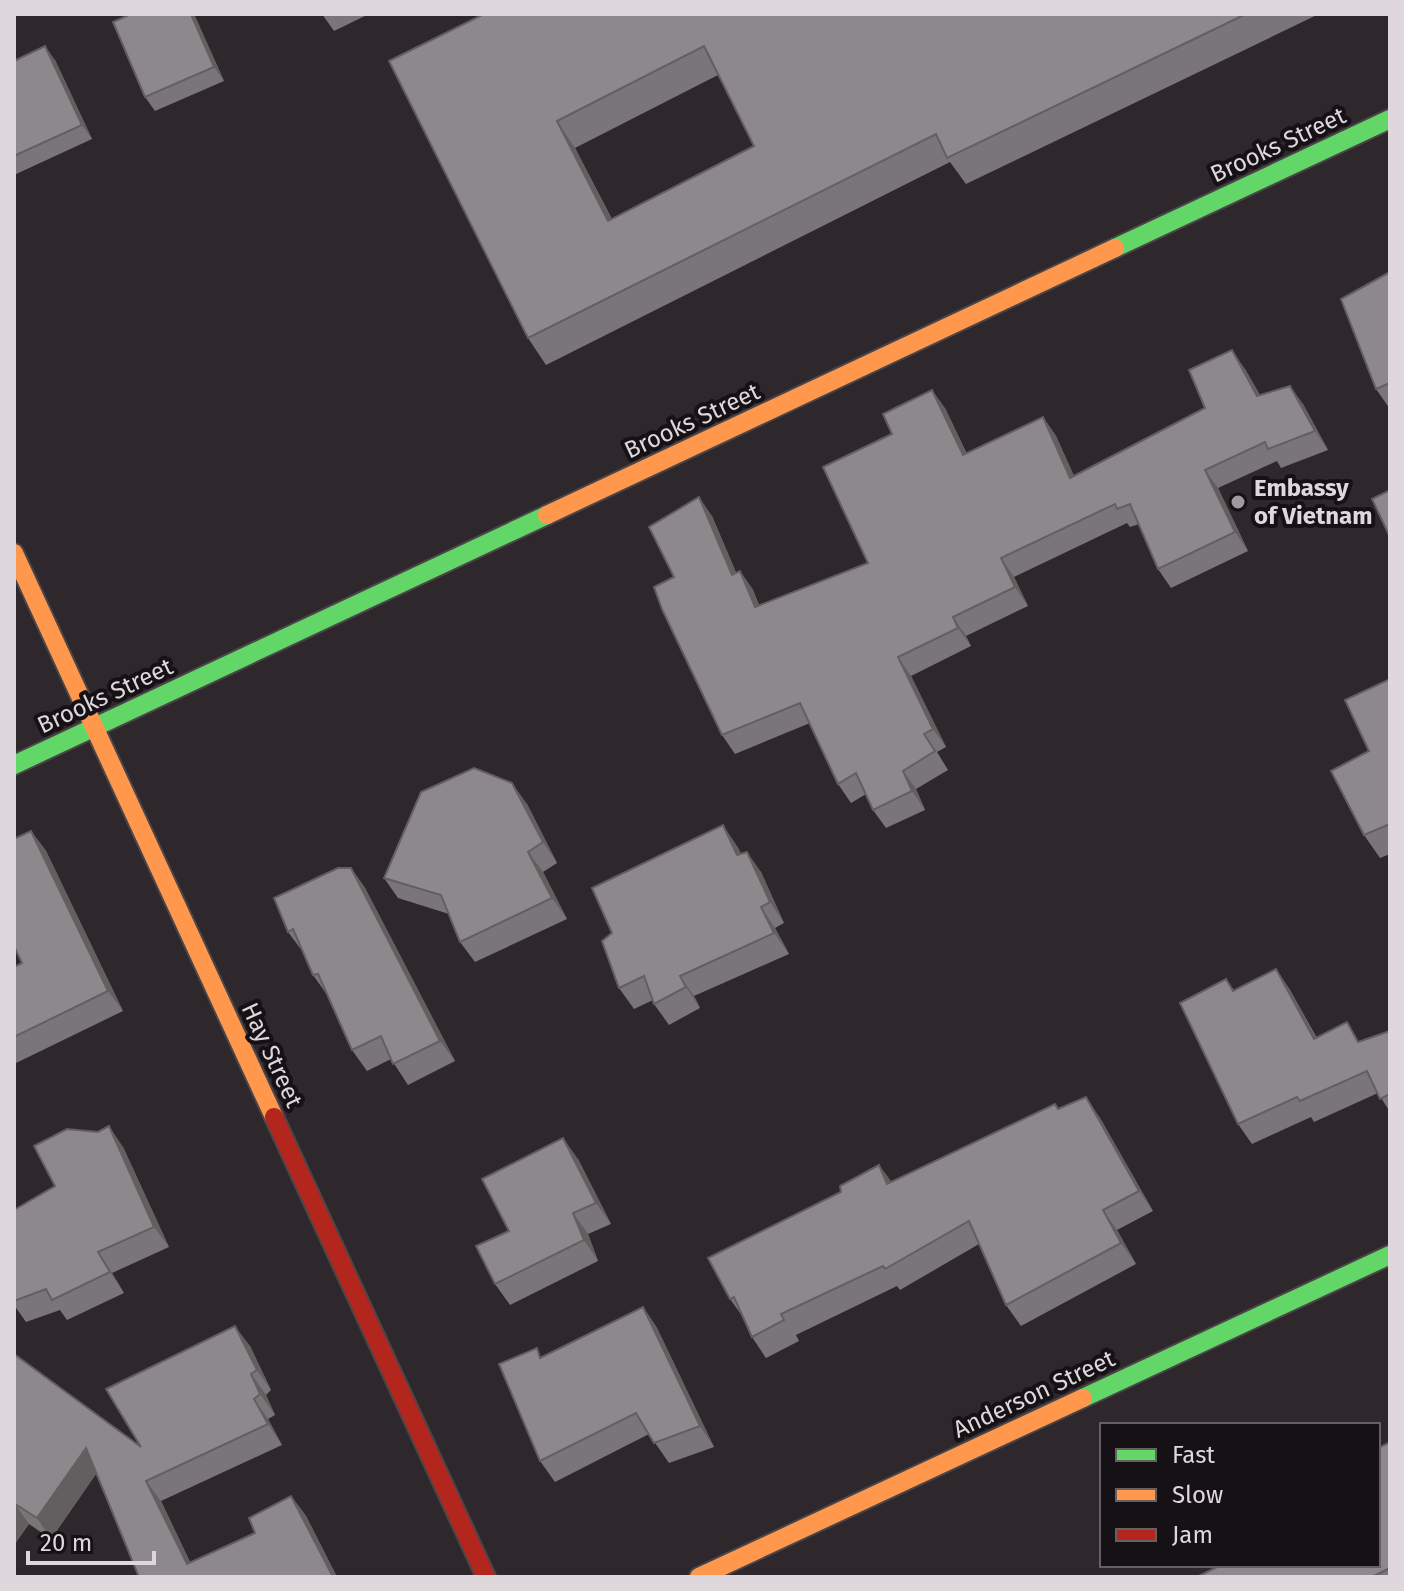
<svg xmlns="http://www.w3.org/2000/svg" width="1404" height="1591" viewBox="0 0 1404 1591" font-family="'Fira Sans',sans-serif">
  <rect width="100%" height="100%" fill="#2e282c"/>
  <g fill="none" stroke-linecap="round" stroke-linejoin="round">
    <g stroke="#4a4549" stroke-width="22">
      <g id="fast">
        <polyline points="1115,248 1390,119"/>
        <polyline points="14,765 547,515"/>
        <polyline points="1083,1398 1390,1255"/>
      </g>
    </g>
    <g stroke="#4a4549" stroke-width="22">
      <g id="slow">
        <polyline points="547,515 1115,248"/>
        <polyline points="14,553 274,1117"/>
        <polyline points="699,1577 1083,1398"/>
      </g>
    </g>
    <g stroke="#4a4549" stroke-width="22">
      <polyline id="jam" points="274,1117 486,1577"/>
    </g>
    <use href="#fast" stroke="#63d668" stroke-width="18"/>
    <use href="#slow" stroke="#ff974d" stroke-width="18"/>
    <use href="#jam" stroke="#b3261e" stroke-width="18"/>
  </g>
  <g fill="#797578" fill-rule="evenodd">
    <polygon points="131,14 194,14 224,81 155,111 145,97"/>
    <polygon points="322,14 369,14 334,31"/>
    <path d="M484,14H1319L966,184L950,162L546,365L528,338ZM718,75L754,146L612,219L575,148Z"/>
    <polygon points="55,60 92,139 14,175 14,61"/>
    <polygon points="1390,272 1390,409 1376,389"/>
    <polygon points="1245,369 1260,395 1303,404 1328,450 1281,468 1277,461 1218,488 1248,551 1171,588 1158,569 1139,524 1130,527 1127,523 1014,577 1028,606 966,636 971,646 911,676 946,747 937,752 948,770 916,789 925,810 886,828 873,810 866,794 851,803 838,784 810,723 735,754 722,735 674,577 712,516 736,573 740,571 753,590 759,605 868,563 945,408 967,454 1043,417 1056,436 1074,476 1205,408"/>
    <polygon points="1390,679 1390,854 1380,858 1364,835 1369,751"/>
    <polygon points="527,804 557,863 543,872 567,919 475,962 460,942 449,914 398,898 384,878"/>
    <polygon points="31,831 46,851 123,1011 14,1064 14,967 22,963"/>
    <polygon points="737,846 741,854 761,872 784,923 775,928 789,954 694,996 700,1008 669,1025 654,1004 653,1000 634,1009 619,988"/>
    <polygon points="351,868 365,888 455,1061 408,1085 391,1059 367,1071 352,1050 328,996 313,975 303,952 288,932"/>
    <polygon points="1276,969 1290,990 1317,1038 1360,1042 1390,1031 1390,1112 1378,1093 1314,1122 1311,1117 1252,1144 1238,1124 1226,979 1234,990"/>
    <polygon points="1055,1104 1059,1109 1100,1118 1153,1211 1117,1230 1136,1264 1021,1326 1006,1305 979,1244 900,1290 897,1286 796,1335 799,1341 766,1358 752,1337 743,1317 730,1299 891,1182"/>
    <polygon points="123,1147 169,1247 112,1273 124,1293 67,1320 60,1310 26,1322 14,1305 14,1210"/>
    <polygon points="578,1159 611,1224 588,1234 598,1261 510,1305 495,1284 509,1231"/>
    <polygon points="643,1307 657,1328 714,1447 669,1463 649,1434 555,1482 540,1461 543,1357"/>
    <polygon points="250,1346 271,1390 266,1395 275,1415 268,1419 282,1445 161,1501 190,1562 255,1533 291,1496 306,1516 337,1577 139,1577 96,1474 51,1539 29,1524 14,1545 14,1354 141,1447"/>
    <polygon points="1390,1442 1390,1577 1197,1577 1378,1565"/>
  </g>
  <g fill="#635f61">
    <polygon points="191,14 194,14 224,81 214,67"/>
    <polygon points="45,46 55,60 92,139 82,125"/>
    <polygon points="557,121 575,148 626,247 608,221"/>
    <polygon points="1232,350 1245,369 1270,414 1257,396"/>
    <polygon points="1290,386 1303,404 1328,450 1315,431"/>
    <polygon points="932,390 945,408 976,474 963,455"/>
    <polygon points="1043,417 1056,436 1083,496 1070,478"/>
    <polygon points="1205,470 1218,488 1248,551 1235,532"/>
    <polygon points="699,497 712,516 745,593 732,575"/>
    <polygon points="1001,558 1014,577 1028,606 1015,587"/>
    <polygon points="740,571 753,590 768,626 755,607"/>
    <polygon points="953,617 966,636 971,646 958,628"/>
    <polygon points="898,657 911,676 946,747 933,729"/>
    <polygon points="903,771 916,789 925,810 912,791"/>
    <polygon points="512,783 527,804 557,863 543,842"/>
    <polygon points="723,825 737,846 752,876 737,855"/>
    <polygon points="31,831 46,851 123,1011 108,991"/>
    <polygon points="528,852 543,872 567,919 552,898"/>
    <polygon points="747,852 761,872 784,923 770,902"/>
    <polygon points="351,868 365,888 455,1061 440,1041"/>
    <polygon points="761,907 775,928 789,954 774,933"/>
    <polygon points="1276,969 1290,990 1328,1060 1314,1039"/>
    <polygon points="680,976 694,996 700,1008 686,987"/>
    <polygon points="1086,1097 1100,1118 1153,1211 1139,1191"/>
    <polygon points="109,1126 123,1147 169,1247 154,1227"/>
    <polygon points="563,1138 578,1159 611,1224 596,1203"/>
    <polygon points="879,1165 894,1185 887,1184"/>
    <polygon points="1103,1210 1117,1230 1136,1264 1121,1243"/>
    <polygon points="573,1213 588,1234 598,1261 584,1240"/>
    <polygon points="98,1252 112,1273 124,1293 110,1272"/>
    <polygon points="643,1307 657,1328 714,1447 700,1426"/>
    <polygon points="235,1326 250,1346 271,1390 257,1370"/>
    <polygon points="251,1374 266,1395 275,1415 260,1394"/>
    <polygon points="254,1399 268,1419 282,1445 268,1424"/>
    <polygon points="86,1448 100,1468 51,1539 37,1518"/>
    <polygon points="146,1481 161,1501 197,1577 187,1564"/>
    <polygon points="291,1496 306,1516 337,1577 333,1577"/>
    <polygon points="15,1504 29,1524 14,1545 14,1505"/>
  </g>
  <g fill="#8d888b" stroke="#635f61" stroke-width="2" fill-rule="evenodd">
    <polygon points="131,14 191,14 214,67 145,97 113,22"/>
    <path d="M484,14H1246L947,158L936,134L528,338L389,61ZM704,46L754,146L608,221L557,121Z"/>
    <polygon points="45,46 82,125 14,156 14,61"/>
    <polygon points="1390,272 1390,383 1376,389 1341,299"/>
    <polygon points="1232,350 1257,396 1290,386 1315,431 1268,449 1265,442 1205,470 1235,532 1158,569 1130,504 1117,509 1115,504 1001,558 1015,587 953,617 958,628 898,657 933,729 924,734 935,751 903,771 912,791 873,810 856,773 838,784 800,703 722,735 662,609 654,587 674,577 649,527 699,497 732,575 740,571 755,607 868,563 823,467 892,434 883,414 932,390 963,455 1043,417 1070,478 1205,408 1189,370"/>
    <polygon points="1390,490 1390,537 1372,499"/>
    <polygon points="1390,679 1390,824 1364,835 1331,771 1369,751 1345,700"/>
    <polygon points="474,768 512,783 543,842 528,852 552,898 460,942 441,895 384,878 421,792"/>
    <polygon points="723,825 737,855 747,852 770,902 761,907 774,933 680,976 686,987 654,1004 644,976 619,988 602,941 612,933 592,888"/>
    <polygon points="31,831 108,991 14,1037 14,967 22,963 14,946 14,839"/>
    <polygon points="338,868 351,868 440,1041 393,1064 381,1036 352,1050 318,974 313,975 293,929 288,932 274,898"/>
    <polygon points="1276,969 1314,1039 1347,1022 1358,1042 1390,1031 1390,1094 1380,1099 1367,1071 1300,1101 1297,1097 1238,1124 1180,1003 1226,979 1233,991"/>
    <polygon points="1086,1097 1139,1191 1103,1210 1121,1243 1006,1305 969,1221 885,1269 883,1266 781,1314 784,1320 752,1337 734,1297 730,1299 708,1258 841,1192 840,1186 879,1165 887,1184 1055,1104 1058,1109"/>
    <polygon points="109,1126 154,1227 98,1252 110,1272 52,1300 46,1289 14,1301 14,1210 55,1186 34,1146 67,1129 98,1132"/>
    <polygon points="563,1138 596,1203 573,1213 584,1240 495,1284 476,1246 509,1231 482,1179"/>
    <polygon points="643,1307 700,1426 654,1443 636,1413 540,1461 499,1364 537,1348 540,1358"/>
    <polygon points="235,1326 257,1370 251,1374 260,1394 254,1399 268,1424 146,1481 187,1564 255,1533 249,1518 291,1496 333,1577 139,1577 86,1448 37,1518 15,1504 14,1505 14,1354 141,1447 106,1389"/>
    <polygon points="1390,1442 1390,1568 1372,1577 1197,1577 1221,1565 1378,1565 1378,1448"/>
  </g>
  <circle fill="#a09a9e" stroke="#151114" stroke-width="3" cx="1238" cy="502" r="8"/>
  <g text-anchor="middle" stroke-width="8" stroke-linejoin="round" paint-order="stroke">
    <g font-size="24" fill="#ded7dc" stroke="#151114">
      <text transform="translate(1278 145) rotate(-25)" y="8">Brooks Street</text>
      <text transform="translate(692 421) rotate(-25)" y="8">Brooks Street</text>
      <text transform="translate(105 696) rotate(-25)" y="8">Brooks Street</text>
      <text transform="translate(272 1055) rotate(65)" y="8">Hay Street</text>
      <text transform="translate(1034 1394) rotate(-25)" y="8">Anderson Street</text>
    </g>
    <g font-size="24" font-weight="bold" fill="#ded7dc" stroke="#151114" text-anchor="start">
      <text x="1254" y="496">Embassy<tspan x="1254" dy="28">of Vietnam</tspan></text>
    </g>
  </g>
  <rect width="1404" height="1591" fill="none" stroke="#ded7dc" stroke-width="32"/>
  <rect x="1100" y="1423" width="280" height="144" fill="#151114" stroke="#656064" stroke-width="2"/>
  <rect x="1116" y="1449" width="40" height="12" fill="#63d668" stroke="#656064" stroke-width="2"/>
  <text x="1172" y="1463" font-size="24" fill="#ded7dc">Fast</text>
  <rect x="1116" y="1489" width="40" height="12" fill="#ff974d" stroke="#656064" stroke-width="2"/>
  <text x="1172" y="1503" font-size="24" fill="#ded7dc">Slow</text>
  <rect x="1116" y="1529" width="40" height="12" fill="#b3261e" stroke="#656064" stroke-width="2"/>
  <text x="1172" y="1543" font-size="24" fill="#ded7dc">Jam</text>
  <path d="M28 1551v12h126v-12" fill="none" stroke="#ded7dc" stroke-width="4"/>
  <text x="40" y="1551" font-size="24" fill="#ded7dc" stroke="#151114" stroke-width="6" paint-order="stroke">20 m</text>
</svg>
